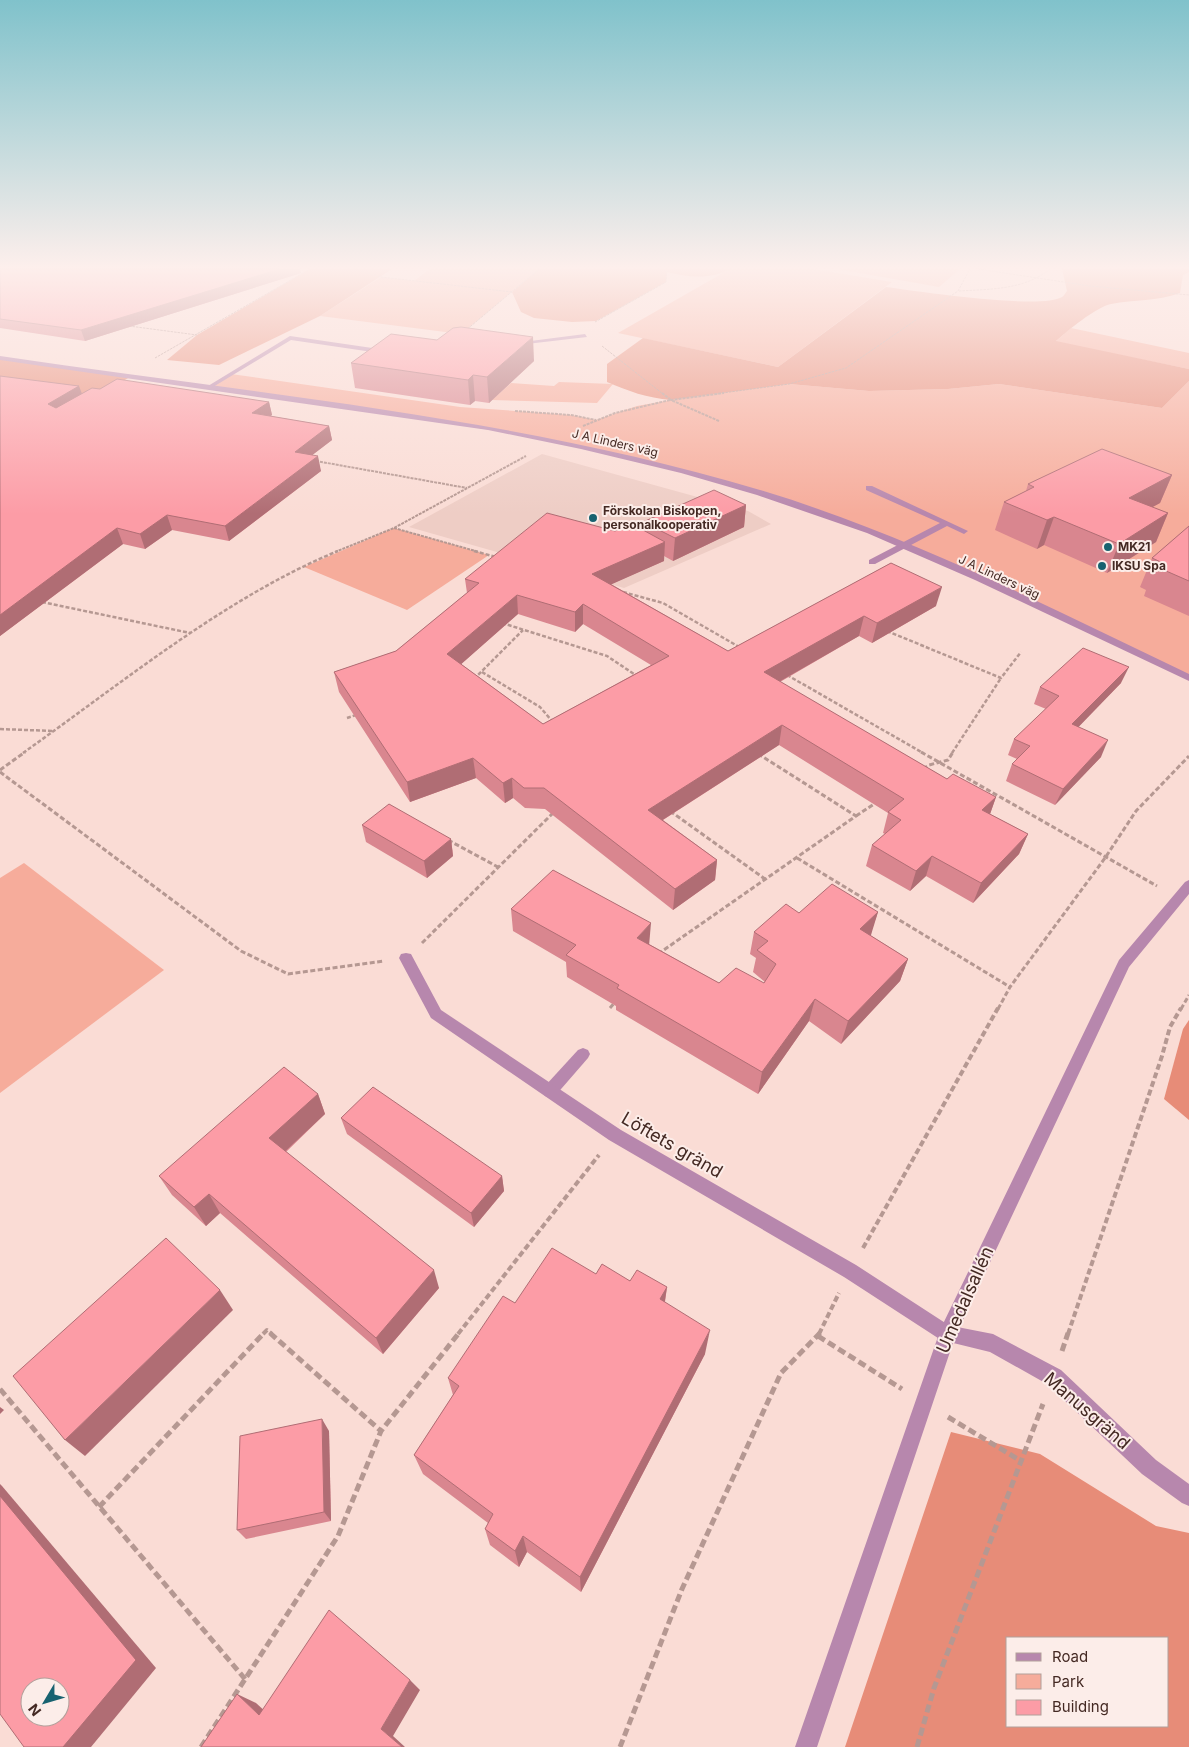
<svg xmlns="http://www.w3.org/2000/svg" width="1189" height="1747" viewBox="0 0 1189 1747" font-family="Inter,sans-serif">
  <rect width="100%" height="100%" fill="#fadcd5"/>
  <polygon fill="#eecdc5" points="542,454 748,511 771,524 624,588 409,527"/>
  <g fill="#f6ac9b">
    <polygon points="430,269 539,269 461,334 320,316 381,277 414,281"/>
    <polygon points="730,269 813,269 892,282 778,367 618,333"/>
    <polygon points="837,269 960,269 939,287"/>
    <polygon points="1071,328 1189,353 1189,369 1055,342"/>
    <polygon points="231,374 460,407 571,415 596,420 637,406 671,400 789,384 869,391 948,389 999,384 1162,408 1189,381 1189,678 904,545 762,494 654,464 554,440 211,386"/>
    <polygon points="559,382 613,384 597,403 492,400 511,383 554,386"/>
    <polygon points="394,528 489,555 407,610 304,567"/>
    <polygon points="24,863 164,970 0,1093 0,878"/>
  </g>
  <g fill="#e78c78" fill-rule="evenodd">
    <polygon points="310,269 392,269 320,316 219,365 167,360 197,335"/>
    <path d="M539,269H730C711,280 687,277 667,272L666,282L596,321L572,322L534,318L521,312L512,292Z"/>
    <path d="M1062,269H1189V272L1183,275L1180,293C1156,302 1135,299 1111,304C1096,307 1067,331 1056,341L1189,369V381L1162,408L999,384L948,389L869,391L789,384L671,400C647,398 628,391 607,382V364L643,338L778,367L886,287C916,291 1041,310 1062,297C1064,296 1065,293 1067,291Z"/>
    <polygon points="0,358 130,377 91,399 0,385"/>
    <polygon points="1189,1020 1189,1120 1164,1099 1183,1029"/>
    <path d="M951,1432L1040,1454L1156,1526L1189,1533V1747H845ZM1008,1638H1168V1726H1008Z"/>
  </g>
  <g fill="none" stroke-linecap="round" stroke-linejoin="round">
    <g stroke="#b59892" stroke-width="1" stroke-dasharray="2.5 1" stroke-linecap="butt">
      <polyline points="354,269 381,277 512,292"/>
      <polyline points="978,269 1090,286 1189,295"/>
      <path d="M959,291C991,289 1024,290 1050,269"/>
      <polyline points="595,322 666,282 667,269"/>
      <polyline points="129,326 197,335"/>
      <polyline points="465,331 539,269"/>
      <polyline points="602,346 663,394"/>
      <polyline points="155,358 310,269"/>
      <polyline points="715,394 789,384 846,368 958,291 970,269"/>
    </g>
    <g stroke="#b59892" stroke-width="2" stroke-dasharray="3 1" stroke-linecap="butt">
      <polyline points="662,393 671,400"/>
      <polyline points="515,411 571,415 596,420"/>
      <polyline points="719,421 671,400 724,393"/>
      <polyline points="583,426 615,413 670,400"/>
      <polyline points="316,461 467,488"/>
      <polyline points="394,528 479,552"/>
      <polyline points="335,552 394,528 526,456"/>
    </g>
    <g stroke="#b59892" stroke-width="2.5" stroke-dasharray="4 2" stroke-linecap="butt">
      <polyline points="474,551 496,557"/>
      <polyline points="623,592 663,603 741,648"/>
      <polyline points="42,602 190,633"/>
      <polyline points="502,623 607,656 637,676"/>
      <polyline points="887,631 1001,678 1021,652"/>
      <polyline points="482,672 540,707 552,721"/>
      <polyline points="787,675 923,753"/>
      <polyline points="474,679 523,630"/>
      <polyline points="347,718 356,715"/>
      <polyline points="0,729 53,731"/>
      <path d="M23,753C122,683 226,597 338,551"/>
      <polyline points="952,753 1001,678"/>
    </g>
    <g stroke="#b59892" stroke-width="3" stroke-dasharray="5 2.5" stroke-linecap="butt">
      <polyline points="921,752 1157,886"/>
      <polyline points="923,769 929,765 948,760 953,752"/>
      <polyline points="0,770 25,752"/>
      <polyline points="0,772 241,951 288,974 384,961"/>
      <polyline points="670,811 765,879"/>
      <polyline points="856,816 877,802"/>
      <polyline points="448,840 498,867"/>
      <polyline points="797,858 1010,987"/>
      <polyline points="422,943 554,812"/>
      <polyline points="658,954 856,816 760,755"/>
      <polyline points="610,1008 616,1001"/>
      <polyline points="998,1009 1010,987 1105,858 1136,811 1189,756"/>
      <polyline points="1181,1009 1189,995"/>
    </g>
    <g stroke="#b59892" stroke-width="4" stroke-dasharray="6 3" stroke-linecap="butt">
      <polyline points="863,1248 998,1008"/>
      <polyline points="263,1334 267,1330 272,1334"/>
      <polyline points="458,1334 599,1155"/>
      <polyline points="819,1334 839,1293"/>
      <polyline points="1068,1334 1162,1056 1170,1027 1181,1008"/>
    </g>
    <g stroke="#b59892" stroke-width="5" stroke-dasharray="8 4" stroke-linecap="butt">
      <polyline points="270,1333 381,1431"/>
      <polyline points="818,1336 902,1389"/>
      <polyline points="1062,1351 1068,1333"/>
      <polyline points="0,1389 245,1679"/>
      <polyline points="948,1417 1021,1461"/>
      <polyline points="99,1507 264,1333"/>
      <polyline points="201,1747 338,1536 381,1431 459,1333"/>
      <polyline points="620,1747 682,1589 781,1373 820,1333"/>
      <polyline points="917,1747 934,1688 1043,1404"/>
    </g>
    <g fill="#b787ad" fill-rule="evenodd">
      <polygon points="585,334 587,337 518,345 515,343"/>
      <polygon points="290,336 386,350 389,352 386,354 291,340 213,387 208,386"/>
      <polygon points="866,486 872,486 968,531 964,534 947,526 875,564 869,564 869,560 940,523 866,490"/>
      <polygon points="583,1048 588,1050 590,1054 588,1058 555,1096 550,1098 545,1096 542,1091 545,1086 578,1050"/>
      <polygon points="947,1325 993,1334 1061,1370 1156,1460 1189,1484 1189,1506 1182,1503 1142,1474 1047,1384 990,1352 941,1340 938,1334 941,1328"/>
    </g>
    <g fill="#b787ad" fill-rule="evenodd">
      <path d="M0,356C255,394 513,416 760,490C909,535 1049,607 1189,674V681L975,580L867,533L757,495L681,473L581,449L488,430L0,360Z"/>
      <polygon points="406,953 411,954 441,1010 621,1130 856,1265 953,1328 956,1334 953,1340 947,1343 941,1340 844,1277 609,1140 431,1018 399,958 401,954"/>
    </g>
    <polygon fill="#b787ad" fill-rule="evenodd" points="1189,880 1189,894 1129,967 955,1337 817,1747 795,1747 941,1328 1119,960 1185,882"/>
  </g>
  <g fill="#d9868f" fill-rule="evenodd">
    <polygon points="0,269 301,273 85,341 0,328"/>
    <polygon points="534,361 489,403 475,401 470,405 355,388 351,363"/>
    <polygon points="0,376 82,394 100,389 269,402 272,415 270,416 329,426 332,440 312,455 321,471 229,541 172,530 145,549 123,544 0,636"/>
    <polygon points="1172,475 1160,503 1152,507 1168,513 1156,542 1107,573 1044,545 1037,549 995,530 1004,502 1026,491 1028,484"/>
    <path d="M746,505L744,527L673,561L664,556V561L611,584L728,651L891,563L936,606L872,643L859,636L780,682L947,779L996,797L990,814L1028,834L1019,854L973,903L926,876L910,891L866,866L872,845L885,834L883,833L888,813L779,745L663,820L717,860L715,880L673,910L545,809L525,808L513,798L505,803L476,778L410,802L339,692L334,672L396,651L467,593L465,579L615,531L643,530V522ZM518,614L575,632L583,624L651,665L543,724L461,664Z"/>
    <polygon points="1189,526 1189,616 1144,596 1146,590 1140,587 1152,558"/>
    <polygon points="1121,683 1078,727 1101,757 1055,805 1006,781 1012,764 1017,759 1008,755 1014,739 1046,709 1034,704 1040,687"/>
    <polygon points="362,825 451,839 453,856 427,878 366,842"/>
    <polygon points="511,909 649,944 719,983 764,983 765,982 753,972 756,958 750,954 754,932 799,913 878,912 870,935 908,959 900,981 841,1044 809,1021 758,1094 616,1010 616,1006 567,977 566,962 513,931"/>
    <polygon points="318,1094 325,1114 286,1152 439,1288 383,1354 220,1213 206,1226 172,1195 159,1176"/>
    <polygon points="341,1118 502,1176 504,1191 474,1227 347,1134"/>
    <polygon points="596,1274 667,1287 665,1302 705,1354 581,1592 527,1552 519,1567 490,1545 485,1529 488,1523 423,1474 414,1455 453,1395 448,1378 515,1303"/>
    <polygon points="329,1431 331,1521 246,1539 237,1530"/>
  </g>
  <g fill="#b06d74">
    <polygon points="280,269 300,269 301,273 85,341 81,330"/>
    <polygon points="533,337 534,361 489,403 487,377"/>
    <polygon points="473,375 475,401 470,405 468,380"/>
    <polygon points="79,386 84,399 53,418 48,404"/>
    <polygon points="269,402 272,415 255,427 252,413"/>
    <polygon points="329,426 332,440 298,466 295,452"/>
    <polygon points="318,456 321,471 229,541 225,526"/>
    <polygon points="1172,475 1160,503 1118,526 1129,498"/>
    <polygon points="746,505 744,527 673,561 675,538"/>
    <polygon points="1168,513 1156,542 1107,573 1119,544"/>
    <polygon points="167,515 172,530 145,549 140,534"/>
    <polygon points="1054,517 1044,545 1037,549 1047,520"/>
    <polygon points="117,528 123,544 0,636 0,615"/>
    <polygon points="665,542 664,561 592,593 592,574"/>
    <polygon points="942,587 936,606 872,643 877,623"/>
    <polygon points="517,595 518,614 450,674 447,654"/>
    <polygon points="583,604 583,624 575,632 575,612"/>
    <polygon points="864,616 859,636 761,692 764,672"/>
    <polygon points="1129,667 1121,683 1065,741 1072,724"/>
    <polygon points="782,725 779,745 647,830 648,810"/>
    <polygon points="1108,740 1101,757 1055,805 1063,789"/>
    <polygon points="473,758 476,778 410,802 407,782"/>
    <polygon points="512,778 513,798 505,803 503,783"/>
    <polygon points="996,797 989,817 982,810"/>
    <polygon points="1028,834 1019,854 973,903 981,883"/>
    <polygon points="451,839 453,856 427,878 424,861"/>
    <polygon points="932,856 926,876 910,891 916,871"/>
    <polygon points="717,860 715,880 673,910 675,889"/>
    <polygon points="878,912 871,935 853,951 860,929"/>
    <polygon points="651,923 649,946 637,938"/>
    <polygon points="908,959 900,981 841,1044 848,1021"/>
    <polygon points="815,999 809,1021 758,1094 762,1072"/>
    <polygon points="318,1094 325,1114 278,1158 269,1138"/>
    <polygon points="502,1176 504,1191 474,1227 471,1213"/>
    <polygon points="209,1194 220,1213 206,1226 194,1207"/>
    <polygon points="434,1270 439,1288 383,1354 376,1338"/>
    <polygon points="667,1287 663,1313 660,1299"/>
    <polygon points="220,1290 233,1310 85,1456 65,1440"/>
    <polygon points="710,1330 705,1354 581,1592 580,1577"/>
    <polygon points="0,1407 4,1410 0,1414"/>
    <polygon points="322,1419 329,1431 331,1521 324,1512"/>
    <polygon points="0,1484 2,1486 156,1668 91,1747 63,1747 0,1496"/>
    <polygon points="523,1536 527,1552 519,1567 515,1551"/>
    <polygon points="410,1680 420,1690 393,1736 405,1747 402,1747 381,1729"/>
    <polygon points="237,1694 256,1703 278,1723 259,1715"/>
  </g>
  <g fill="#fc9ca6" stroke="#b06d74" fill-rule="evenodd">
    <polygon points="0,269 280,269 81,330 0,319"/>
    <polygon points="461,327 533,337 487,377 473,375 468,380 351,363 391,334 437,340 453,328"/>
    <polygon points="0,376 79,386 48,404 56,408 92,388 100,389 117,379 269,402 252,413 329,426 295,452 318,456 225,526 167,515 140,534 117,528 0,615"/>
    <polygon points="1102,449 1172,475 1129,498 1168,513 1119,544 1054,517 1047,520 1004,502 1034,487 1028,484"/>
    <polygon points="714,490 746,505 675,538 643,522"/>
    <path d="M547,513L615,531L632,524L665,542L592,574L728,651L891,563L942,587L877,623L864,616L764,672L947,779L953,774L996,797L982,810L1028,834L981,883L932,856L916,871L872,845L901,820L888,812L904,799L782,725L648,810L717,860L675,889L544,788H524L512,778L503,783L473,758L407,782L334,672L396,651L479,583L465,579ZM517,595L575,612L583,604L669,656L543,724L447,654Z"/>
    <polygon points="1189,526 1189,581 1157,567 1163,563 1152,558"/>
    <polygon points="1083,648 1129,667 1072,724 1108,740 1063,789 1012,764 1030,746 1014,739 1059,696 1040,687"/>
    <polygon points="389,804 451,839 424,861 362,825"/>
    <polygon points="553,870 651,923 637,938 719,983 736,968 764,983 776,964 757,950 768,941 754,932 786,904 799,913 832,884 878,912 860,929 908,959 848,1021 815,999 762,1072 617,988 619,985 566,955 576,945 511,909"/>
    <polygon points="284,1067 318,1094 269,1138 434,1270 376,1338 209,1194 194,1207 159,1176"/>
    <polygon points="373,1087 502,1176 471,1213 341,1118"/>
    <polygon points="166,1238 220,1290 65,1440 13,1376"/>
    <polygon points="552,1248 596,1274 602,1264 630,1281 637,1270 667,1287 660,1299 710,1330 580,1577 523,1536 515,1551 485,1529 493,1514 414,1455 459,1386 448,1378 503,1296 515,1303"/>
    <polygon points="322,1419 324,1512 237,1530 240,1436"/>
    <path d="M0,1496L136,1660L63,1747H24L0,1714ZM30,1687H60V1717H30Z"/>
    <polygon points="329,1610 410,1680 381,1729 402,1747 201,1747 237,1694 259,1715"/>
  </g>
  <linearGradient id="sky" x2="0" y2="1"><stop stop-color="#80c2cb"/><stop offset="0.52" stop-color="#fdefec"/><stop offset="1" stop-color="#fdefec" stop-opacity="0"/></linearGradient>
  <rect width="1189" height="514" fill="url(#sky)"/>
  <g fill="#186270" stroke="#fcede9" stroke-width="2">
    <circle cx="593" cy="518" r="5"/>
    <circle cx="1108" cy="547" r="5"/>
    <circle cx="1102" cy="566" r="5"/>
  </g>
  <g text-anchor="middle" stroke-width="4" stroke-linejoin="round" paint-order="stroke">
    <g font-size="12" fill="#442923" stroke="#fcede9">
      <text transform="translate(615 443) rotate(13)" y="4">J A Linders väg</text>
      <text transform="translate(999 577) rotate(25)" y="4">J A Linders väg</text>
    </g>
    <g font-size="12" font-weight="bold" fill="#442923" stroke="#fcede9" text-anchor="start">
      <text x="603" y="515">Förskolan Biskopen,<tspan x="603" dy="14">personalkooperativ</tspan></text>
      <text x="1118" y="551">MK21</text>
      <text x="1112" y="570">IKSU Spa</text>
    </g>
    <g font-size="18" fill="#442923" stroke="#fcede9">
      <text transform="translate(672 1145) rotate(30)" y="6">Löftets gränd</text>
      <text transform="translate(965 1300) rotate(-66)" y="6">Umedalsallén</text>
      <text transform="translate(1087 1411) rotate(41)" y="6">Manusgränd</text>
    </g>
  </g>
  <rect x="1006" y="1637" width="162" height="90" fill="#fcede9" stroke="#b29f9a"/>
  <rect x="1016" y="1653" width="25" height="8" fill="#b787ad" stroke="#b29f9a"/>
  <text x="1052" y="1662" font-size="15" fill="#442923">Road</text>
  <rect x="1016" y="1674" width="25" height="15" fill="#f6ac9b" stroke="#b29f9a"/>
  <text x="1052" y="1687" font-size="15" fill="#442923">Park</text>
  <rect x="1016" y="1700" width="25" height="15" fill="#fc9ca6" stroke="#b29f9a"/>
  <text x="1052" y="1712" font-size="15" fill="#442923">Building</text>
  <g transform="translate(45 1702) rotate(232)"><circle r="24" fill="#fcede9" stroke="#b29f9a"/>
  <path d="M0-4L9 19L0 12L-9 19Z" fill="#186270"/>
  <text y="-8" font-size="14" font-weight="bold" text-anchor="middle" fill="#442923">N</text>
  </g>
</svg>
